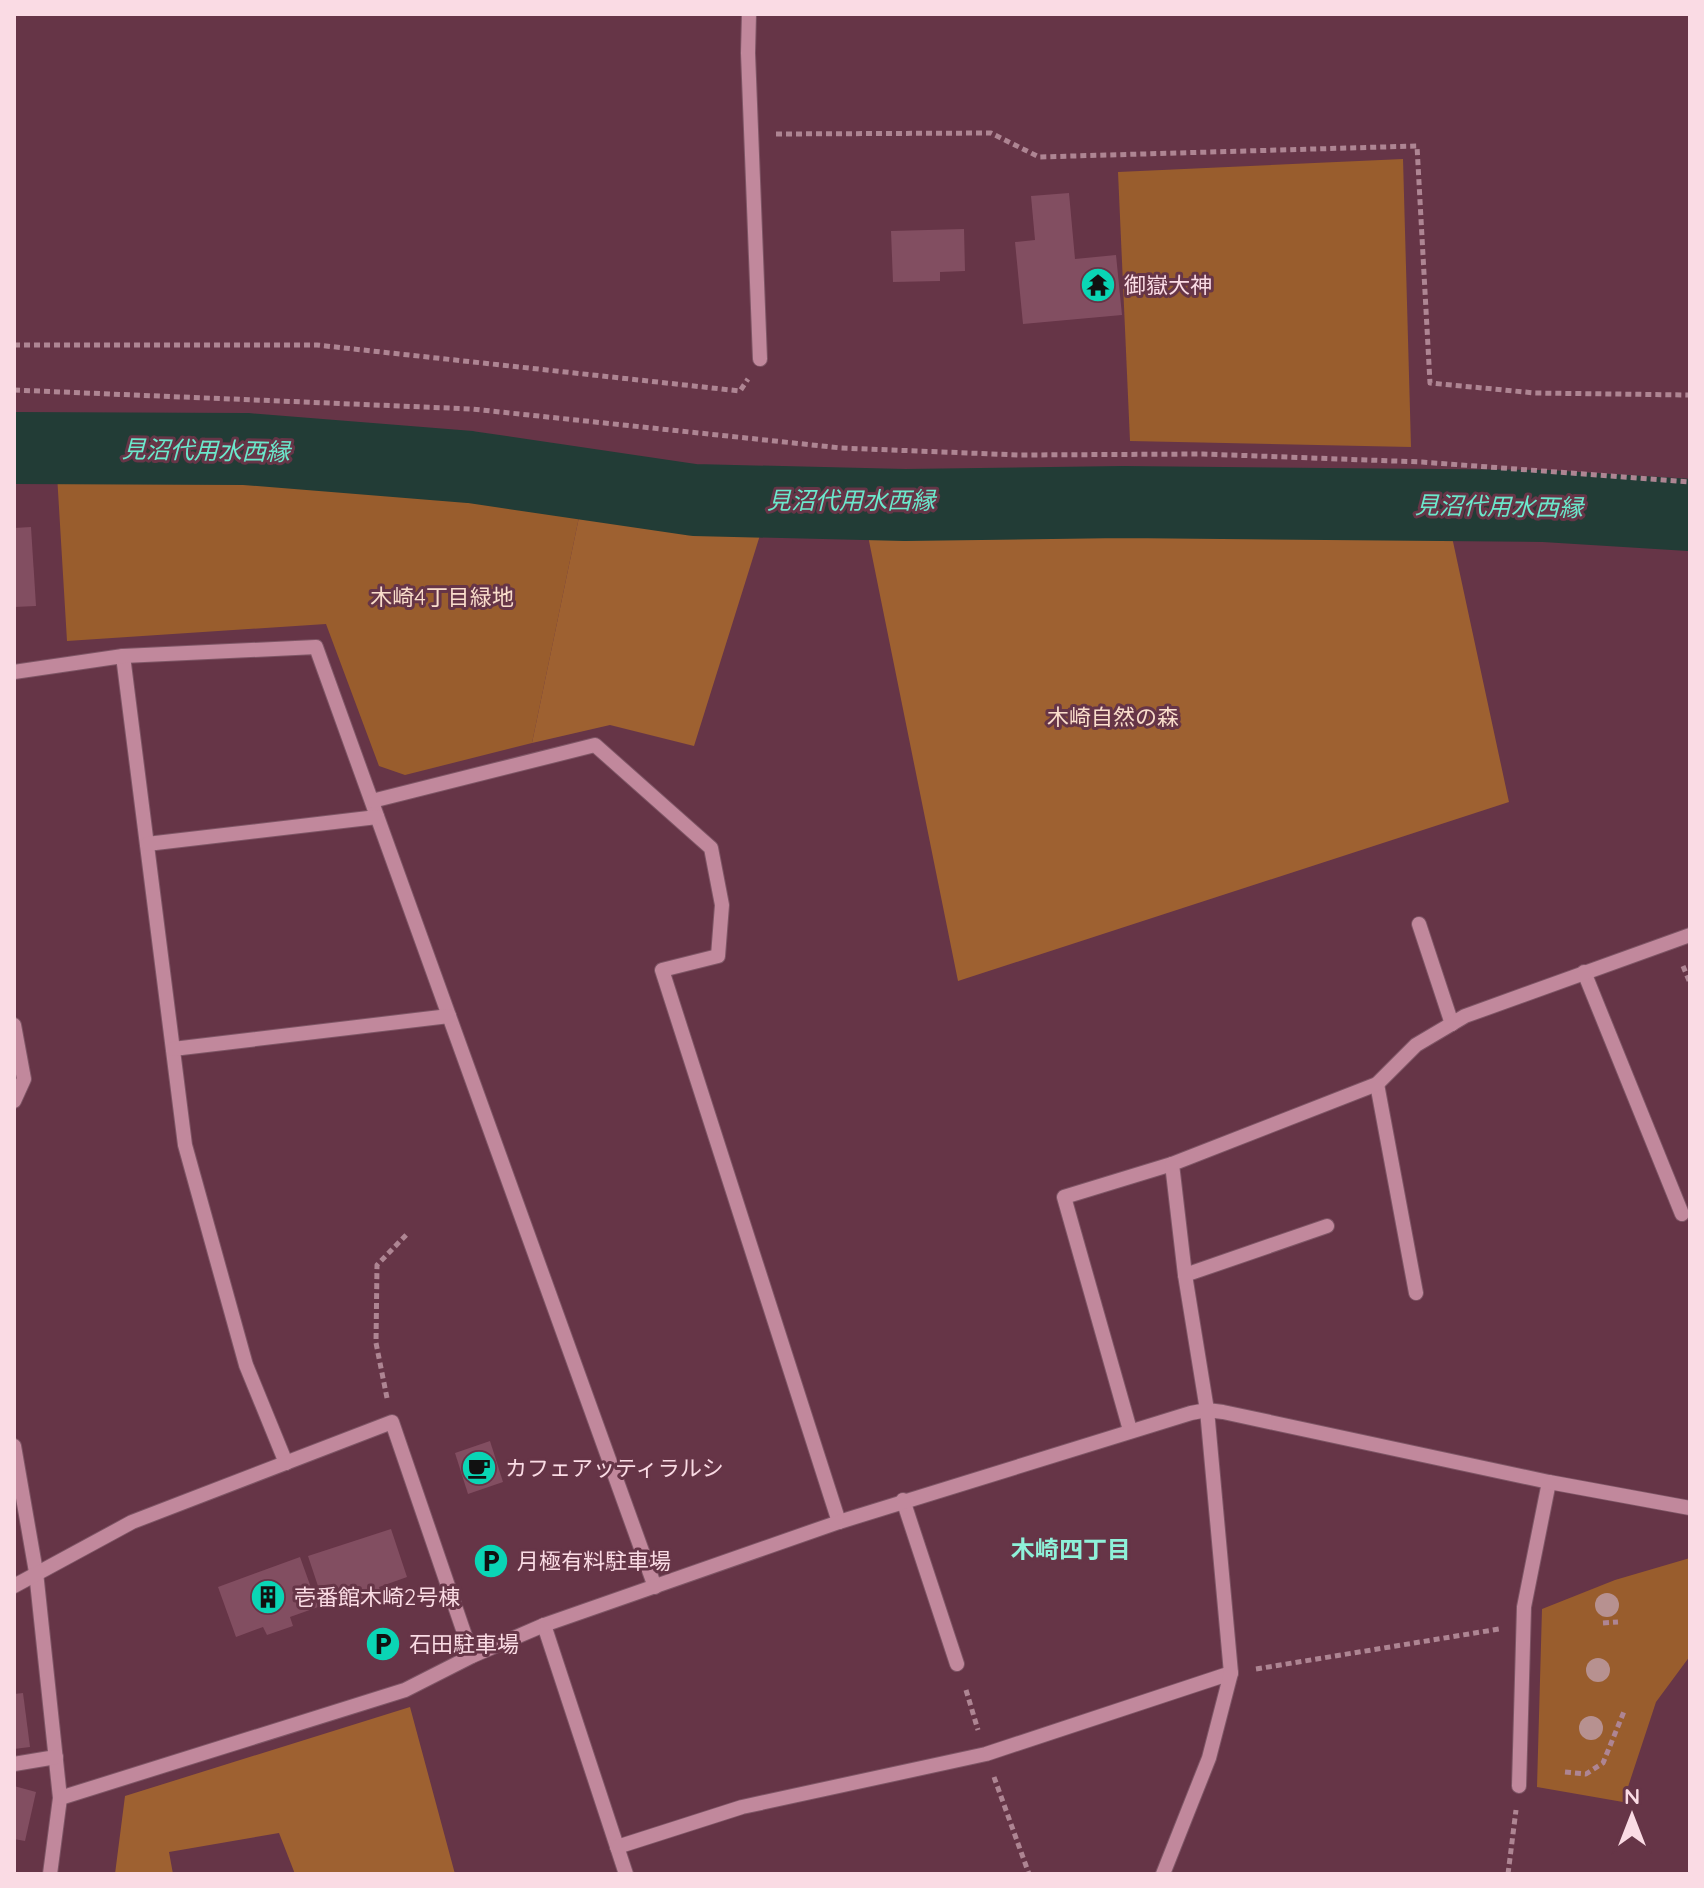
<svg xmlns="http://www.w3.org/2000/svg" width="1704" height="1888" viewBox="0 0 1704 1888" font-family="Quicksand,'Noto Sans JP',sans-serif">
  <rect width="100%" height="100%" fill="#663547"/>
  <g fill="#995d2d">
    <polygon points="1403,159 1411,447 1130,441 1118,172"/>
    <polygon points="56,458 362,467 583,498 532,743 405,775 379,766 326,624 67,641"/>
    <polygon points="1690,1558 1690,1656 1656,1702 1623,1802 1537,1787 1542,1609 1615,1580"/>
  </g>
  <g fill="#9e6131">
    <polygon points="583,498 718,515 1176,514 1449,523 1509,802 958,981 867,531 761,532 694,746 610,725 532,743"/>
    <polygon points="410,1707 455,1874 295,1874 279,1833 169,1852 173,1874 115,1874 125,1796"/>
  </g>
  <g fill="none" stroke-linecap="round" stroke-linejoin="round">
    <polyline stroke="#223c36" stroke-width="72" points="14,448 246,449 470,467 694,500 905,505 1123,502 1545,506 1690,515"/>
  </g>
  <g fill="#824e61">
    <polygon points="1069,193 1075,259 1116,255 1122,315 1023,324 1015,242 1035,240 1031,196"/>
    <polygon points="964,229 965,271 940,272 940,281 893,282 891,231"/>
    <polygon points="31,527 36,606 14,607 14,528"/>
    <polygon points="490,1441 503,1482 468,1494 455,1453"/>
    <polygon points="391,1529 407,1577 379,1587 381,1593 355,1602 353,1597 325,1607 308,1556"/>
    <polygon points="300,1557 318,1607 290,1617 293,1626 267,1635 263,1627 236,1637 218,1587"/>
    <polygon points="23,1693 30,1747 14,1749 14,1694"/>
    <polygon points="14,1786 36,1792 25,1841 14,1839"/>
  </g>
  <g fill="none" stroke-linecap="round" stroke-linejoin="round">
    <g stroke="#7e5565" stroke-width="16">
      <g id="minor">
        <polyline points="749,14 748,53 760,359"/>
        <polyline points="123,656 185,1145 246,1365 286,1463"/>
        <polyline points="14,672 123,656 316,647 655,1587"/>
        <polyline points="372,801 595,745 711,848 722,905 718,956 662,970 839,1522"/>
        <polyline points="147,844 377,817"/>
        <polyline points="1419,924 1452,1024"/>
        <polyline points="1584,972 1682,1214"/>
        <polyline points="14,1025 24,1079 14,1101"/>
        <polyline points="173,1049 449,1016"/>
        <polyline points="1377,1084 1416,1293"/>
        <polyline points="1185,1275 1327,1226"/>
        <polyline points="1130,1430 1064,1197 1172,1164"/>
        <polyline points="14,1446 36,1572 60,1798 50,1874"/>
        <polyline points="903,1500 957,1664"/>
        <polyline points="14,1586 132,1522 392,1422 472,1656"/>
        <polyline points="544,1625 626,1874"/>
        <polyline points="14,1764 56,1757"/>
        <polyline points="1519,1786 1524,1607 1549,1482"/>
        <polyline points="60,1798 405,1690 472,1656 544,1625 839,1522 1191,1413 1207,1410 1223,1412 1549,1482 1690,1508"/>
        <polyline points="617,1847 742,1807 986,1754 1231,1673"/>
        <polyline points="1163,1874 1209,1758 1231,1673 1207,1410 1185,1275 1172,1164 1377,1084 1416,1045 1465,1016 1690,935"/>
      </g>
    </g>
    <g stroke="#ae8593" stroke-width="5" stroke-dasharray="6 4" stroke-linecap="butt">
      <polyline points="776,134 991,133 1039,157 1417,146 1430,383 1535,393 1690,395"/>
      <polyline points="14,345 317,345 740,391 748,379"/>
      <polyline points="14,390 472,409 841,448 1019,455 1203,454 1422,462 1690,482"/>
      <polyline points="1683,966 1690,983"/>
      <polyline points="387,1398 376,1343 377,1265 408,1233"/>
      <polyline points="1603,1623 1618,1622"/>
      <polyline points="1256,1669 1499,1629"/>
      <polyline points="966,1690 978,1730"/>
      <polyline points="1565,1772 1586,1774 1603,1763 1625,1709"/>
      <polyline points="994,1777 1029,1874"/>
      <polyline points="1508,1874 1516,1810"/>
    </g>
    <use href="#minor" stroke="#c1889c" stroke-width="14"/>
  </g>
  <g fill="#b79190">
    <circle cx="1607" cy="1605" r="12"/>
    <circle cx="1598" cy="1670" r="12"/>
    <circle cx="1591" cy="1728" r="12"/>
  </g>
  <defs>
    <g id="temple-disc" transform="scale(1.8)"><circle r="9.5" fill="#0ad5b5" stroke="#663547"/><path d="M0-6L5-2H3V0L6.5 2.5H4V6H1.5V3h-3V6H-4V2.5H-6.5L-3 0V-2H-5Z" fill="#111"/></g>
    <g id="cafe-disc" transform="scale(1.8)"><circle r="9.5" fill="#0ad5b5" stroke="#663547"/><path d="M-5.5-4.5H6V0H3Q3 3.5 0 3.5H-2.5Q-5.5 3.5-5.5 0ZM3-3.2v2h1.7v-2ZM-6 4.5H4V6H-6Z" fill="#111"/></g>
    <g id="parking-disc" transform="scale(1.8)"><circle r="9.5" fill="#0ad5b5" stroke="#663547"/><path d="M-3.5-5.5H1a3.5 3.5 0 0 1 0 7H-1V5.5H-3.5ZM-1-3.4V-.6H.8a1.4 1.4 0 0 0 0-2.8Z" fill="#111"/></g>
    <g id="building-disc" transform="scale(1.8)"><circle r="9.5" fill="#0ad5b5" stroke="#663547"/><path d="M-4-6H4V6H1V3H-1V6H-4ZM-2.5-4.3h1.7v1.8h-1.7ZM.8-4.3h1.7v1.8H.8ZM-2.5-1h1.7V.8h-1.7ZM.8-1h1.7V.8H.8Z" fill="#111"/></g>
  </defs>
  <g fill-rule="evenodd">
    <use href="#temple-disc" x="1098" y="285"/>
    <use href="#cafe-disc" x="479" y="1468"/>
    <use href="#parking-disc" x="491" y="1561"/>
    <use href="#building-disc" x="268" y="1597"/>
    <use href="#parking-disc" x="383" y="1644"/>
  </g>
  <g text-anchor="middle" stroke-width="6" stroke-linejoin="round" paint-order="stroke">
    <g font-size="22" fill="#fadbe4" stroke="#663547" text-anchor="start">
      <text x="1124" y="293">御嶽大神</text>
      <text x="505" y="1476">カフェアッティラルシ</text>
      <text x="517" y="1569">月極有料駐車場</text>
      <text x="294" y="1605">壱番館木崎2号棟</text>
      <text x="409" y="1652">石田駐車場</text>
    </g>
    <g font-size="22" fill="#f9ddcb" stroke="#663547">
      <text x="442" y="605">木崎4丁目緑地</text>
      <text x="1113" y="725">木崎自然の森</text>
    </g>
    <g font-size="24" font-style="italic" fill="#6be8cc" stroke="#663547">
      <text transform="translate(206 451) rotate(1)" y="8">見沼代用水西縁</text>
      <text x="851" y="509">見沼代用水西縁</text>
      <text transform="translate(1499 507) rotate(1)" y="8">見沼代用水西縁</text>
    </g>
    <g font-size="24" font-weight="bold" fill="#8ef1d9" stroke="#663547">
      <text x="1071" y="1558">木崎四丁目</text>
    </g>
  </g>
  <rect width="1704" height="1888" fill="none" stroke="#fadbe4" stroke-width="32"/>
  <g transform="translate(1632 1816)" stroke="#663547" stroke-width="6" paint-order="stroke">
  <path d="M0-6L14 30L0 20L-14 30Z" fill="#fadbe4"/>
  <text y="-12" font-size="22" font-weight="bold" text-anchor="middle" fill="#fadbe4">N</text>
  </g>
</svg>
